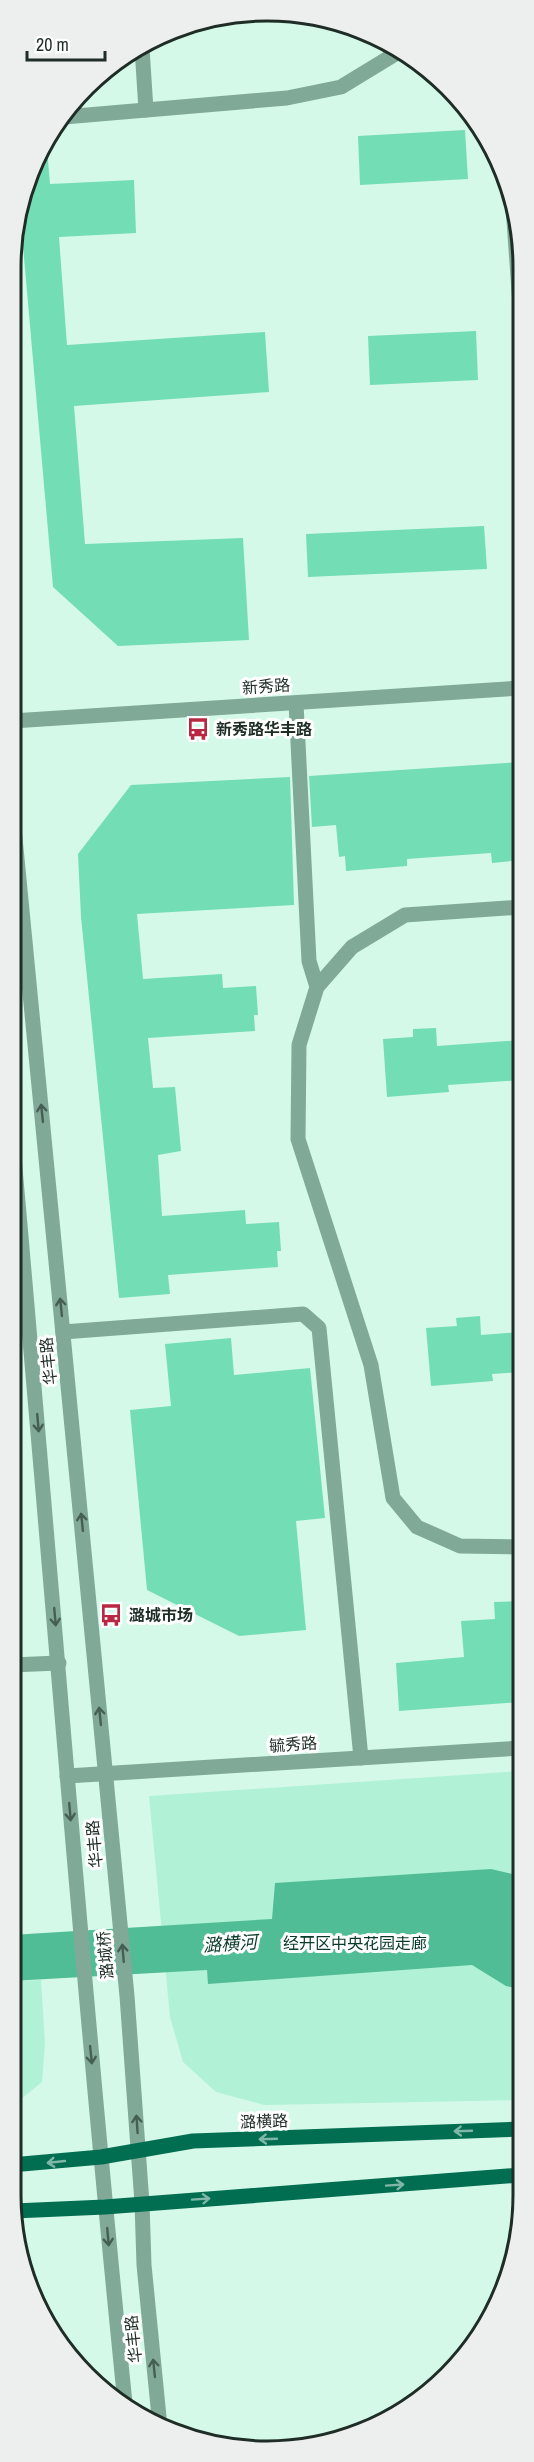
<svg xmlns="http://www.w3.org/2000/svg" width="534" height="2462" viewBox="0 0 534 2462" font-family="'Archivo Narrow','Noto Sans SC',sans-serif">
  <rect width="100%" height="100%" fill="#d5f9e9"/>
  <g fill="#b1f1d6">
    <polygon points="521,1771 521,2100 264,2105 216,2092 183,2062 170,2017 149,1796"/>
    <polygon points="41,1980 45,2044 42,2082 11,2107 11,1981"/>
  </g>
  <polygon fill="#51bd96" points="491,1869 521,1876 521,1989 506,1986 472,1965 208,1984 207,1970 11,1981 11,1935 272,1919 275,1883"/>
  <g fill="#73ddb5">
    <polygon points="465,130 468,179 360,185 358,136"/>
    <polygon points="46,137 50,184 134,180 136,233 59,237 67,345 265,332 269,392 74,406 85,544 243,538 249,640 118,646 53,587 20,212"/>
    <polygon points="476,331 478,380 370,385 368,336"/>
    <polygon points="484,526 487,569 308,577 306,534"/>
    <polygon points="521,762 521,860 492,863 491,853 407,859 407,866 346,871 345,856 339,857 336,825 312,827 309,776"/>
    <polygon points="290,777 294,905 137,914 143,979 222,974 223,988 256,986 258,1015 254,1015 255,1031 148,1038 153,1088 175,1087 181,1151 158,1155 162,1216 245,1210 246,1224 279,1222 281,1251 277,1251 278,1267 168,1275 170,1294 119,1298 81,917 78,854 131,785"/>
    <polygon points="436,1028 437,1046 521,1040 521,1080 448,1085 449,1092 387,1097 383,1039 413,1037 413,1029"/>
    <polygon points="480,1316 481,1335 521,1332 521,1372 492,1374 493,1381 431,1386 426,1328 457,1326 456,1318"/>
    <polygon points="231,1338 234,1375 310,1368 325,1518 296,1521 306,1630 239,1636 147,1590 130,1410 171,1406 165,1344"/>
    <polygon points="521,1601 521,1702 399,1711 396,1663 464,1657 461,1621 495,1619 494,1602"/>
  </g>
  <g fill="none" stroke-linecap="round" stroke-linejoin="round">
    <g stroke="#80a998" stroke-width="15">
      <polyline points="142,48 146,110"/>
      <polyline points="64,117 287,98 341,87 400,51"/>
      <polyline points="513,207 521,319"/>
      <polyline points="296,703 309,961 317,987"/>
      <polyline points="12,721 521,688"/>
      <polyline points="12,807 127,1996 142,2203 144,2265 160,2427"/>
      <path d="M12,1135C50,1558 82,1981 125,2403"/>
      <polyline points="63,1332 303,1314 319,1328 361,1758"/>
      <polyline points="521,1547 460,1546 417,1527 393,1498 371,1365 298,1139 299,1045 317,987 352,947 405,915 521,907"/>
      <polyline points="11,1665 59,1663"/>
      <polyline points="67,1776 521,1748"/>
    </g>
    <g stroke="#016e51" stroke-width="15">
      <polyline points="11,2165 101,2157 193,2141 521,2129"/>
      <polyline points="14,2211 105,2207 521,2175"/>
    </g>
  </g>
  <defs><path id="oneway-shaft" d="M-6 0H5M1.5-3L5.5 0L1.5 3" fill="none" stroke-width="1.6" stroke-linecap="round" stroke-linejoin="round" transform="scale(1.5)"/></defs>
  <g stroke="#465f54">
    <use href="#oneway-shaft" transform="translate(42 1113) rotate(-96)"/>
    <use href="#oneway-shaft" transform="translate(61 1307) rotate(-96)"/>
    <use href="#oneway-shaft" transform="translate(38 1423) rotate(85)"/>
    <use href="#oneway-shaft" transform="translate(82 1522) rotate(-96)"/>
    <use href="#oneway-shaft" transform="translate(55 1617) rotate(85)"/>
    <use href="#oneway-shaft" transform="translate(100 1716) rotate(-96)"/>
    <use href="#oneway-shaft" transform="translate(70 1812) rotate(85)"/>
    <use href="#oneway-shaft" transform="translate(123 1953) rotate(-95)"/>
    <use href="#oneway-shaft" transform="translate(91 2055) rotate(84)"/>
    <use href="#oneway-shaft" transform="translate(137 2124) rotate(-94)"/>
    <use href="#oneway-shaft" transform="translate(108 2237) rotate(85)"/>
    <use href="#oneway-shaft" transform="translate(154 2368) rotate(-96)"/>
  </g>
  <g stroke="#80b6a8">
    <use href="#oneway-shaft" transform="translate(463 2131) rotate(178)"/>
    <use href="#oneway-shaft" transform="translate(268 2139) rotate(178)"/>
    <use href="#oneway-shaft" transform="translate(56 2162) rotate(174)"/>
    <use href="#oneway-shaft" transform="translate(395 2185) rotate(-4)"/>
    <use href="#oneway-shaft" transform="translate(201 2199) rotate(-4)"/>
  </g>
  <defs>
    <g id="bus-bare" transform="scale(1.8)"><path d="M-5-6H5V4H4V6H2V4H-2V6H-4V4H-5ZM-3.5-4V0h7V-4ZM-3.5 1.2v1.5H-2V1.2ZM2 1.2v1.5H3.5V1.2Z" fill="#b92842" stroke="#fff" stroke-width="2.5" paint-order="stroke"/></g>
  </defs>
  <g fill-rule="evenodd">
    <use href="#bus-bare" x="198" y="729"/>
    <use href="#bus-bare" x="111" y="1615"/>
  </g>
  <g text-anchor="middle" stroke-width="6" stroke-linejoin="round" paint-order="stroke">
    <g font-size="16" fill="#1f2d27" stroke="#fff">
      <text transform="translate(266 686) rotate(-4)" y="6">新秀路</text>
      <text transform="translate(48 1361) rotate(-96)" y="6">华丰路</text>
      <text transform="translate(293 1744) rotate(-4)" y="6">毓秀路</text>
      <text transform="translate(94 1844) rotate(-95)" y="6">华丰路</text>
      <text transform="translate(105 1955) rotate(-95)" y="6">潞城桥</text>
      <text transform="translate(264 2121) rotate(-2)" y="6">潞横路</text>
      <text transform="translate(133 2339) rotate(-96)" y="6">华丰路</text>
    </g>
    <g font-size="16" font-weight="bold" fill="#1f2d27" stroke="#fff" text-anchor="start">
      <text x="216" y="735">新秀路华丰路</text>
      <text x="129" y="1621">潞城市场</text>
    </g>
    <g font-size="16" fill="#083929" stroke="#fff">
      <text x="355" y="1949">经开区中央花园走廊</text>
    </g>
    <g font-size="18" font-style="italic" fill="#0c3c2c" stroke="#fff">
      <text transform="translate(230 1944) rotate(-4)" y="6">潞横河</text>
    </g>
  </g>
  <path d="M0 0H534V2462H0ZM267 21H267A246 246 0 0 1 513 267V2195A246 246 0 0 1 267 2441H267A246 246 0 0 1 21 2195V267A246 246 0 0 1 267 21Z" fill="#edeeee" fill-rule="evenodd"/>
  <path fill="none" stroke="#1f2d27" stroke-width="3" d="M267 21H267A246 246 0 0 1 513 267V2195A246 246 0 0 1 267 2441H267A246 246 0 0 1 21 2195V267A246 246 0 0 1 267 21Z"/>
  <path d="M27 51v9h78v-9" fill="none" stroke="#1f2d27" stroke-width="3"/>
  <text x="36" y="51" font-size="18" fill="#1f2d27" stroke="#ffffff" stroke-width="4.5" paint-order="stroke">20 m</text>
</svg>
